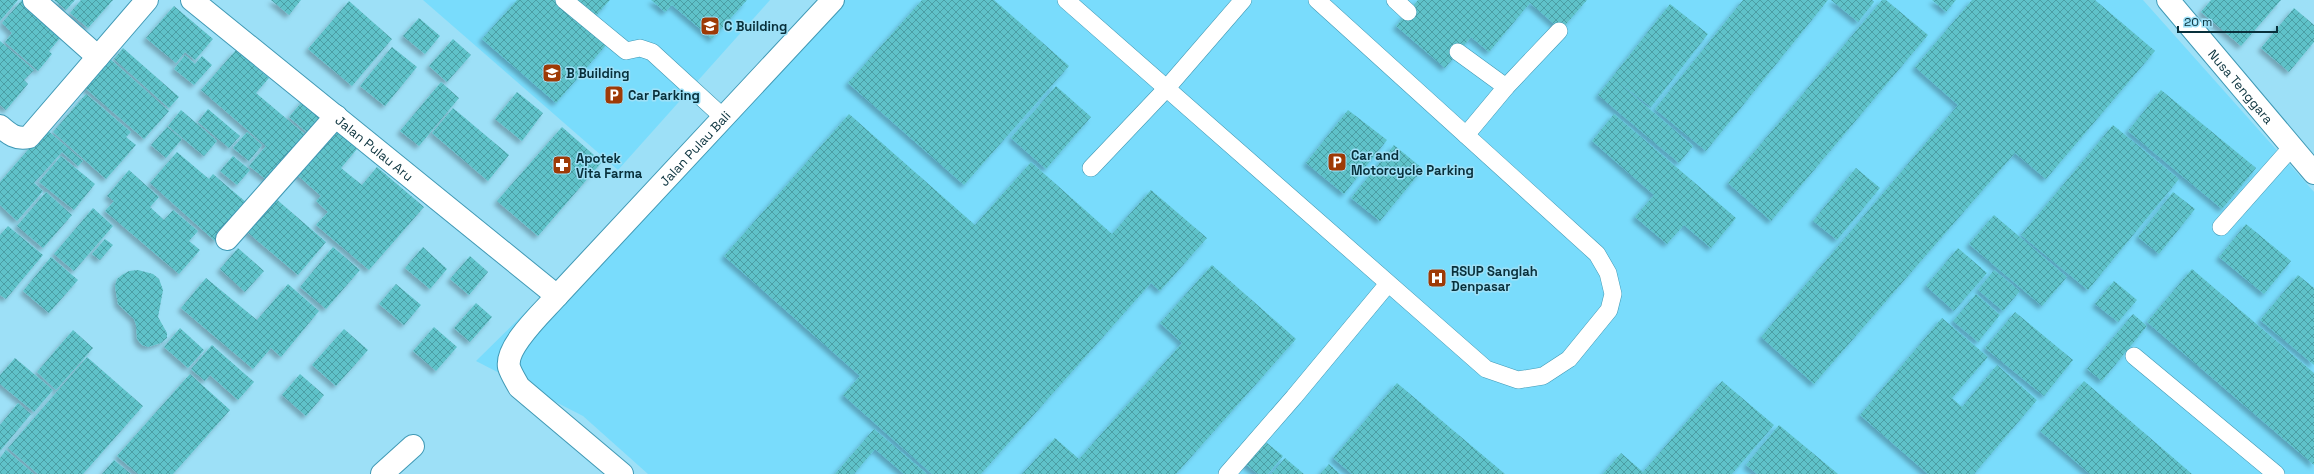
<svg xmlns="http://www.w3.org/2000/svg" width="2314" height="474" viewBox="0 0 2314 474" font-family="'Space Grotesk',sans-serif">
  <defs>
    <pattern id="building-cross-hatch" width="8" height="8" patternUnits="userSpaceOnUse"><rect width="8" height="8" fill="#5fc2c9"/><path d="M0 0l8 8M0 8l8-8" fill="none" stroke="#4c9ea4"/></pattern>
    <filter id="shadow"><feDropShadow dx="-3.5" dy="3.5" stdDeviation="2" flood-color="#0004"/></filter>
  </defs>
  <rect width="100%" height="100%" fill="#9de0f7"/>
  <g fill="#79dcfc">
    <polygon points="423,0 770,0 618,170"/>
    <polygon points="820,0 2143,0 2314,192 2314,474 648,474 583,416 476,361 645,194"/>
  </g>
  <g fill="url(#building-cross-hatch)" filter="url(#shadow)">
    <polygon points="0,0 18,0 0,21"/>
    <polygon points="22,0 29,0 66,31 49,51 52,54 38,71 5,42 12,33 2,23"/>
    <polygon points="54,0 75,0 66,10"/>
    <polygon points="81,0 113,0 88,28 70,13"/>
    <polygon points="271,0 301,0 289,15"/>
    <polygon points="517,0 558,0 608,43 556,103 482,39"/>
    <polygon points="567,0 610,0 591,21"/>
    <polygon points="651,0 747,0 712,39 672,5 665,12"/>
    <polygon points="922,0 994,0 1069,66 964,185 848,83"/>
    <polygon points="1418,0 1587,0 1561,30 1530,3 1489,52 1471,37 1445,68 1396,26"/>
    <polygon points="1743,0 1828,0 1706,151 1655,109"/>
    <polygon points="1831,0 1872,0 1874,2 1858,22"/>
    <polygon points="1882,0 1886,0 1928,35 1771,221 1728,183"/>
    <polygon points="1932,0 1956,0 1946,12"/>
    <polygon points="1972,0 2095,0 2155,51 2046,179 2015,153 1814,384 1761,337 1958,105 1915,67"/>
    <polygon points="2211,0 2281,0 2241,46 2201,12"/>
    <polygon points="349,1 392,39 352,86 308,49"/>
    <polygon points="1670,4 1708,34 1651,107 1618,82 1693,146 1679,163 1598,95"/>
    <polygon points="174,6 213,39 195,60 185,52 176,63 146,38"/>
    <polygon points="2294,8 2314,25 2314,42 2289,72 2261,48"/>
    <polygon points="419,18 440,36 425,54 403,36"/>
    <polygon points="453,39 471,55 447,82 429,66"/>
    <polygon points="0,41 34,70 24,80 28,84 6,110 0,105"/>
    <polygon points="392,47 417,67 385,106 360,86"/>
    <polygon points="123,48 179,97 169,108 114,59"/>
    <polygon points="236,50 269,78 256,93 307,136 268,181 249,166 266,146 201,90"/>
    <polygon points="185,55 195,64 202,56 212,65 194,85 174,69"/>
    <polygon points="109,58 169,111 144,139 84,87"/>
    <polygon points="441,82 459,98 419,146 400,131"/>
    <polygon points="1056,86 1091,117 1046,169 1011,138"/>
    <polygon points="2161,90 2256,168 2222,209 2128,131"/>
    <polygon points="517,92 543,113 522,141 495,119"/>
    <polygon points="86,94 131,132 126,137 136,145 106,179 53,132"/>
    <polygon points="307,96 328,113 310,135 289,117"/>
    <polygon points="453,108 509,155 488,181 432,133"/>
    <polygon points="208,109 240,136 229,148 198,122"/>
    <polygon points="181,110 217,141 204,156 168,126"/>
    <polygon points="1348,110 1387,140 1344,194 1306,163"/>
    <polygon points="849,114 975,225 1031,162 1112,234 1151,190 1207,238 1160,291 1151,283 981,474 932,474 843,395 860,376 724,256"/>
    <polygon points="1614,114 1736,218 1711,248 1684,225 1667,244 1635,217 1654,195 1592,141"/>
    <polygon points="2113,125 2179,179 2088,290 2021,235"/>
    <polygon points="167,127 182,139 166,158 151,145"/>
    <polygon points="562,127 602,162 538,236 497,201"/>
    <polygon points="334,128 357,149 341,168 362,185 377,167 424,207 369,270 316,225 328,212 316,201 321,196 295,173"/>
    <polygon points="46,129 83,161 78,166 62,152 34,183 43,191 17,221 0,205 0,182"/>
    <polygon points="247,132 262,145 249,161 233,148"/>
    <polygon points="1394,145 1423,169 1380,221 1351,198"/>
    <polygon points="177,152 209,179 213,174 248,204 215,241 150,183"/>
    <polygon points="61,156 95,184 74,210 39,182"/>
    <polygon points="233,156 250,170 237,185 220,171"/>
    <polygon points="1856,168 1880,188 1837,240 1813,221"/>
    <polygon points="129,170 159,197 150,207 164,220 173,210 198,231 189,241 200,250 179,274 105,211 114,201 107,196"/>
    <polygon points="46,192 72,215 43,248 17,226"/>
    <polygon points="2173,192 2195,209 2159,254 2138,237"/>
    <polygon points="275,198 326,242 298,275 246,231"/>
    <polygon points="93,208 113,226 74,271 54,254"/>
    <polygon points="1994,215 2067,277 2042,306 1969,244"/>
    <polygon points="2246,224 2291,261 2264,294 2219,257"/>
    <polygon points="8,226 43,255 6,299 0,295 0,235"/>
    <polygon points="105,239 113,245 100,260 92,254"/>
    <polygon points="333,247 360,270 326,309 300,287"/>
    <polygon points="423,247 447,269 430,289 405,268"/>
    <polygon points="238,248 264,271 245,292 220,269"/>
    <polygon points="1958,248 1987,273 1954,311 1926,286"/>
    <polygon points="470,256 488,272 469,295 450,279"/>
    <polygon points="51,257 78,280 49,313 23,291"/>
    <polygon points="1212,265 1296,339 1176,474 1022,474 1055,438 1079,459 1182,343 1160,323"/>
    <polygon points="2192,269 2314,373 2314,465 2147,322"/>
    <polygon points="138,270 153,274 159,279 163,290 158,317 167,333 167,338 161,343 148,347 142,345 137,339 136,325 134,319 118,304 115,286 117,279 122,275 129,271"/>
    <polygon points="1994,270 2020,291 2003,311 1978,290"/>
    <polygon points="2298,275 2314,288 2314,365 2260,320"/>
    <polygon points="206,278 257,320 288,284 319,311 281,357 271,348 253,369 181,308"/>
    <polygon points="2114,281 2137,300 2118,322 2095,304"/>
    <polygon points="396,284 421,305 404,325 379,304"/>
    <polygon points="1976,294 2000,315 1978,342 1953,321"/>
    <polygon points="476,303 492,317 470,342 454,328"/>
    <polygon points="2015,312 2073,360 2044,396 1985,348"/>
    <polygon points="2133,314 2147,326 2102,381 2087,369"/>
    <polygon points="1942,318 1988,357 1952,398 1962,407 1997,365 2037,400 1974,474 1928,474 1860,415"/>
    <polygon points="434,327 457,347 436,371 413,351"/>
    <polygon points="180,328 204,350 188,368 164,347"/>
    <polygon points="344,329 368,350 336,386 312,365"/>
    <polygon points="73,330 93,348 56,390 37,372"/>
    <polygon points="212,345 254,382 238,400 210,375 205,381 191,369"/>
    <polygon points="87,357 143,406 83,474 38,474 8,448"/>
    <polygon points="15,358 53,390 34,412 0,384 0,375"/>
    <polygon points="190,374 230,410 173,474 138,474 117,456"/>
    <polygon points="300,374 324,395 306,416 282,395"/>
    <polygon points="1722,381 1774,425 1732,474 1603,474 1621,453 1643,472"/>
    <polygon points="2084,381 2192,474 2090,474 2040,431"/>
    <polygon points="1397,383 1505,474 1352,474 1333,458"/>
    <polygon points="18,403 31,414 0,451 0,425"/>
    <polygon points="1779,425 1838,474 1757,474 1746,465"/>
    <polygon points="874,429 927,474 904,474 875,449 854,474 835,474"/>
    <polygon points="1262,439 1283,456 1268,474 1258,474 1243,462"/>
    <polygon points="6,450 34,474 0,474 0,458"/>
    <polygon points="1285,458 1304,474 1271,474"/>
    <polygon points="114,460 131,474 102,474"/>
    <polygon points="1329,464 1340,474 1320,474"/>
  </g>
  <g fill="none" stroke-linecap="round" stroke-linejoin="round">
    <g stroke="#4099b5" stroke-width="18">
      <g id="service">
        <polyline points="564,0 626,51 640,48 652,52 724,118"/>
        <polyline points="1066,0 1486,369 1518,380 1543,376 1569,359 1609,310 1613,294 1608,273 1597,254 1317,0"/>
        <polyline points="1395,0 1408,12"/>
        <polyline points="1458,52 1506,87"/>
        <polyline points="1466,135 1506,87 1559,31"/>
        <polyline points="1091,168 1166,89 1243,0"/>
        <polyline points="2221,227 2291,148"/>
        <polyline points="2134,356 2276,474"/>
        <polyline points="1227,474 1294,397 1387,285"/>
      </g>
    </g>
    <g stroke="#4099b5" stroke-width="24">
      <g id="minor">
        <polyline points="34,0 98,57"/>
        <path id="s1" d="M192,0L557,296"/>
        <path id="s2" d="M2168,0L2314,173"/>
        <path d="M0,126C9,134 16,140 29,137L147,0"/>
        <polyline points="227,239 336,116"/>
        <polyline points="382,474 413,446"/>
        <path id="s3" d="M622,474L519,387C516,381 511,374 509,367C505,346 544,311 557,296L833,0"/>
      </g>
    </g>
    <use href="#service" stroke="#fff" stroke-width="17"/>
    <use href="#minor" stroke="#fff" stroke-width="22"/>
  </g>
  <defs>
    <g id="university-square" transform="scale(1)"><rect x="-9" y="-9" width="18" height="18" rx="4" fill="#9e3a06" stroke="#9de0f7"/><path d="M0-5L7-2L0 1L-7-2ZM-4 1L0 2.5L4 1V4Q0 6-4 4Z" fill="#fff"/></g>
    <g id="parking-square" transform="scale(1)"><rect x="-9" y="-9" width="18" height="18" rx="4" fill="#9e3a06" stroke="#9de0f7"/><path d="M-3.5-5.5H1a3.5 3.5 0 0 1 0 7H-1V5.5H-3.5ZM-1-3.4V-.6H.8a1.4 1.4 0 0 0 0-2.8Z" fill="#fff"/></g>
    <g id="pharmacy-square" transform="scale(1)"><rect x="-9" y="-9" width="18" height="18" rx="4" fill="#9e3a06" stroke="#9de0f7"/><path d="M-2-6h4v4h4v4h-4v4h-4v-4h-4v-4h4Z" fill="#fff"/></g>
    <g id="hospital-square" transform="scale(1)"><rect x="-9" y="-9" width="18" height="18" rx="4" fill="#9e3a06" stroke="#9de0f7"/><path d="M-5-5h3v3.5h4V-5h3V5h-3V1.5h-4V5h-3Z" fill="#fff"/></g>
  </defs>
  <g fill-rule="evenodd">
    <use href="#university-square" x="710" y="26"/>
    <use href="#university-square" x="552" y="73"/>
    <use href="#parking-square" x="614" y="95"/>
    <use href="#parking-square" x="1337" y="162"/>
    <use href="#pharmacy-square" x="562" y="165"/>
    <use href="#hospital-square" x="1437" y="278"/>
  </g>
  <g text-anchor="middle" stroke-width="3" stroke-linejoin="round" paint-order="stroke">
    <g font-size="13" font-weight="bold" fill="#08303b" stroke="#9de0f7" text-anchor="start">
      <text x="724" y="31">C Building</text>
      <text x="566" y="78">B Building</text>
      <text x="628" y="100">Car Parking</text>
      <text x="1351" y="160">Car and<tspan x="1351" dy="15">Motorcycle Parking</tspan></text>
      <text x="576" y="163">Apotek<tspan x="576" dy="15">Vita Farma</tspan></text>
      <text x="1451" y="276">RSUP Sanglah<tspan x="1451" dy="15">Denpasar</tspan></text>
    </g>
    <g font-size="13" fill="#08303b" stroke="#9de0f7">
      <text dy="5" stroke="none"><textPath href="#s2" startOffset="113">Nusa Tenggara</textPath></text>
      <text dy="5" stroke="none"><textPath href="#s1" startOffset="235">Jalan Pulau Aru</textPath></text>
      <text dy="5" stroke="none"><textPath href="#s3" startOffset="447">Jalan Pulau Bali</textPath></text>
    </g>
  </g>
  <path d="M2178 26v6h99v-6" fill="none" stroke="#08303b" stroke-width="2"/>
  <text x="2184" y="26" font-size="12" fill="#08303b" stroke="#9de0f7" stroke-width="3" paint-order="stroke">20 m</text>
</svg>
